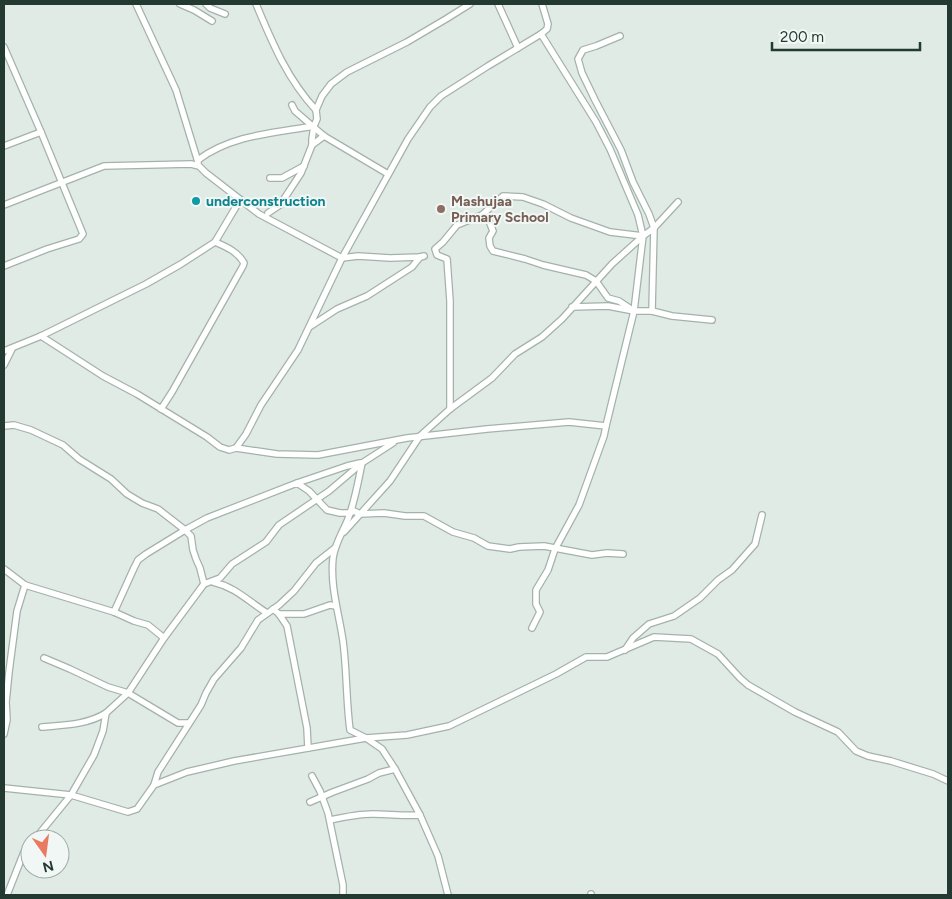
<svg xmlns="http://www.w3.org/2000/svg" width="952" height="899" viewBox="0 0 952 899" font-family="Figtree,sans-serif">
  <rect width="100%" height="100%" fill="#e1ebe6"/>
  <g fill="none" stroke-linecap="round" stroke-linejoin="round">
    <g stroke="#a4b2ac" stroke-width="8">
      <g id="minor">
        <polyline points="136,4 176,90 198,162"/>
        <polyline points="180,4 194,10 212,21"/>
        <polyline points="206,4 210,8 225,14"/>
        <path d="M256,4C272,42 287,79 316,110"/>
        <polyline points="498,4 518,48"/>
        <polyline points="620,36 596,46 583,50 578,59 582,73 595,100 621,150 633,182 649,214 654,228 652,311"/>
        <polyline points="4,47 41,132 83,234 79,239 47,249 4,266"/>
        <polyline points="292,105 295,111 324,136 388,174"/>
        <polyline points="312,145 312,139 314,126"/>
        <polyline points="4,146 41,132"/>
        <path d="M198,160C231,135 274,133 314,126L317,119L316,110L322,96L331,84L347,72L407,42L446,19L470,4"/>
        <polyline points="270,178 282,178 304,166"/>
        <polyline points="4,205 104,166 191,164 199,166 206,173 259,214 342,258 358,256 390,258 420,257 424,256"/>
        <polyline points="268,213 280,205 301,173 312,145 324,136"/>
        <polyline points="482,215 489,221 493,231 489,238 490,246 493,251 525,259 543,265 586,275 596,281 608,298 619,301 634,311"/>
        <polyline points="572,307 608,306 634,311 652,311 672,316 712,320"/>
        <polyline points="311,326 337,309 367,296 412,267 420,257"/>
        <polyline points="41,336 103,376 137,394 207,437 220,447 229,450 236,448 246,434 261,405 298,350 342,258 408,139 430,107 441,96 488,66 541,34 547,29 548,24 542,4"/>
        <polyline points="4,351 41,336 146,284 181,264 215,242 240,200"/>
        <polyline points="4,365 12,349"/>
        <path d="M161,409L172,392L243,266L244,263C238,252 227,247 215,242"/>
        <polyline points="450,409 450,301 447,259 437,255 435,249 443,242 457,225 482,215 503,196 523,197 543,204 571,218 610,232 643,236"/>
        <polyline points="4,426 14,425 31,430 63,445 79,459 111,479 127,494 142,503 158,509 185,530 191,536 193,550 196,559 200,568 204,584"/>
        <polyline points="236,448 277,454 318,455 407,438 487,429 569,422 606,426 634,311 643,236 638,215 610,149 596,122 541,34"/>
        <path d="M362,463C358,482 355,501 348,519C343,532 335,543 333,558C330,587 339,613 343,641C347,671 346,700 350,730L366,738L407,735L449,726L556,674L586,657H607L654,637L691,639L718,654L740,678L748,685L795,712L838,732L856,751L868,756L891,761L933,774L948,781"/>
        <polyline points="297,483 347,466 360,463"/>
        <polyline points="344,532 390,481 420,436 450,409 492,378 515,354 542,337 562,319 612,264 643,236 654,228 678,202"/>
        <polyline points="4,569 25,585 114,612 134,621 148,625 164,638"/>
        <path d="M213,582C235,587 248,601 267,613"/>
        <polyline points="273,609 279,614 287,626 307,728 308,748"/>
        <polyline points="114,612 134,568 138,560 146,554 185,530 207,518 297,483 309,491 327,510 340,513 350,513 354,511 360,514 384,513 405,516 424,516 453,532 474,538 488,546 510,549 519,547 544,546 592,555 607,553 623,554"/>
        <polyline points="279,614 304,614 330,605 336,606"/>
        <polyline points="532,628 540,612 536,604 536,590 548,570 555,549 579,505 604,436 606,426"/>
        <polyline points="625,650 633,638 649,624 674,616 700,598 718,580 732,570 755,544 762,515"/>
        <polyline points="44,658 70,669 108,687 128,693 178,723 189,723"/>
        <path d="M42,727C63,725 87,725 106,713"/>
        <polyline points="4,734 7,720 6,702 9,672 17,611 25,585"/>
        <polyline points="312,776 320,791 328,813 343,885 343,895"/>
        <polyline points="154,785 158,772 201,705 206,693 214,679 241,648 258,620 279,605 294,591 316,563 335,548"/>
        <polyline points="4,788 71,795 128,812 137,809 154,785 187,772 234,761 366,738 382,749 395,769 420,815 438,856 448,895"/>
        <polyline points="310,802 333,792 368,779 379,773 395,769"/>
        <path d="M330,820C344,817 358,814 373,814C389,814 404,816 420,815"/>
        <polyline points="35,839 71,795 94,755 103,731 106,713 128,693 164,638 204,584 220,578 232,564 266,542 279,525 329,491 362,463 393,443"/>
        <polyline points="591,894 591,895"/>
        <polyline points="7,895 24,852 30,845"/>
      </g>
    </g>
    <use href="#minor" stroke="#fff" stroke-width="5.5"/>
  </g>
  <circle fill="#0f9aa8" stroke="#f1f7f4" stroke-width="2" cx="196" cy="201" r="5"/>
  <circle fill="#8d6e63" stroke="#f1f7f4" stroke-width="2" cx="441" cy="209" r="5"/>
  <g text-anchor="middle" stroke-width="4" stroke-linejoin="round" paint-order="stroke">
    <g font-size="14" font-weight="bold" fill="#0d838f" stroke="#f1f7f4" text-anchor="start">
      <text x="206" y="206">underconstruction</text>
    </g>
    <g font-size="14" font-weight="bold" fill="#785e54" stroke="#f1f7f4" text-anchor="start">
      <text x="451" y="206">Mashujaa<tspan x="451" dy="16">Primary School</tspan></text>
    </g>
  </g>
  <rect width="952" height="899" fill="none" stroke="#233a32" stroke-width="10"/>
  <g transform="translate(45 854) rotate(166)"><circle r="24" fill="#f1f7f4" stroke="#9faba6"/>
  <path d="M0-4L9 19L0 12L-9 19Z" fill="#e97961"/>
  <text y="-8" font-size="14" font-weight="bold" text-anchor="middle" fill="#233a32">N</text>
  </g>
  <path d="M772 42v8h148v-8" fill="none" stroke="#233a32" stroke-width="2.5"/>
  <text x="780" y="42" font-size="15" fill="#233a32" stroke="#f1f7f4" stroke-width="4" paint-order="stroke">200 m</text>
</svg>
